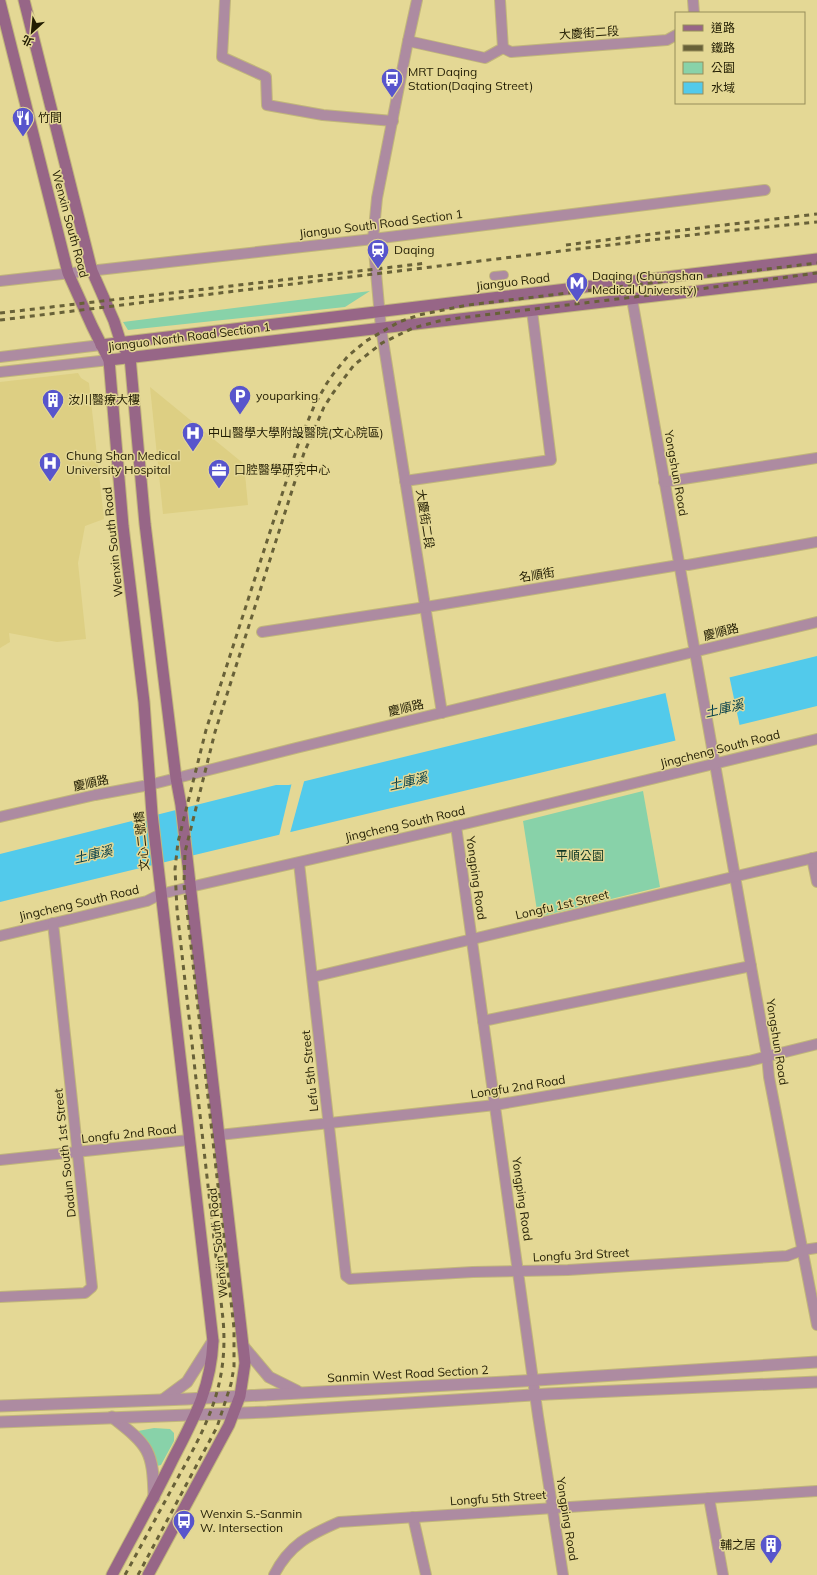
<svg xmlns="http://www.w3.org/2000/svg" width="817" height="1575" viewBox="0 0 817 1575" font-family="Mulish,'Noto Sans TC',sans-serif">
  <rect width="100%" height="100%" fill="#e4d895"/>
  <g fill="#ddcf83">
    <polygon points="78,373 81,378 89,383 104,519 85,526 78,563 86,639 57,642 9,633 10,642 0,648 0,382"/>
    <polygon points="150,387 244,464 248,505 163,514"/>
  </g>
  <g fill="#88d2a9">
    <polygon points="370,291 345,307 128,330 123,322"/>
    <polygon points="643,791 660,887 538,917 523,821"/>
    <polygon points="154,1428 170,1429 174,1433 174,1441 161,1465 157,1466 152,1449 139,1434 138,1431"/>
  </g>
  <path fill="#52caeb" d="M817,656V706C545,773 272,835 0,902V854L276,785H289Z"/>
  <g fill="#e4d895">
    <polygon points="729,675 740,727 676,743 665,691"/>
    <polygon points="305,778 290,833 279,836 292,782"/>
  </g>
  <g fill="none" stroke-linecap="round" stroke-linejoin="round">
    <g stroke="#c1b67b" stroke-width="10">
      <polyline id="pedestrian" points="494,276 504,275"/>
    </g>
    <g stroke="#c1b67b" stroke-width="12">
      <g id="minor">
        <polyline points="225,0 222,57 266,77 267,105 323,115 393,121"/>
        <polyline points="417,0 408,41 377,198 373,239 381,328 442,713"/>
        <polyline points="693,0 694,13"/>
        <polyline points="408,41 485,58 503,48 500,0"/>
        <polyline points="503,48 511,52 667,40 676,35"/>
        <polyline points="0,281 373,239 765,190"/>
        <polyline points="632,299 767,1056 769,1077 817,1325"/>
        <polyline points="0,357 101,345"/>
        <polyline points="0,372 109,360"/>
        <polyline points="405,481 551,460 532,311"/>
        <polyline points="664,482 817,458"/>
        <polyline points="262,632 426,607 679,565 688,565 817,542"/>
        <polyline points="0,817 95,795 149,785 296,748 817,622"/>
        <polyline points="456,826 538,1416 563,1575"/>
        <polyline points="812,858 817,882"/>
        <polyline points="299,863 346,1276 350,1279 473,1272 568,1270 787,1256 803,1250 817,1248"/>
        <polyline points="0,936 147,901 161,894 190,887 469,823 817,739"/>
        <polyline points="313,977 817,857"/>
        <polyline points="483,1021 751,966"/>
        <polyline points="219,1135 495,1105 749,1061 817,1044"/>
        <polyline points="0,1160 189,1140"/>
        <polyline points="0,1297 85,1293 92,1287 53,923"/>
        <polyline points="709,1498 723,1575"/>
        <polyline points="413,1517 426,1575"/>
        <path d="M274,1575C289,1545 309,1535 339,1522L817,1491"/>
      </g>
    </g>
    <g stroke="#c1b67b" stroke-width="13">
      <g id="tertiary">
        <polyline points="243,1346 269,1377 297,1391"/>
        <polyline points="164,1399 187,1382 213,1341"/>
        <polyline points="0,1406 187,1399 522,1381 817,1362"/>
        <path d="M112,1417C149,1446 153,1450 154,1498"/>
        <polyline points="0,1422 267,1412 548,1394 817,1382"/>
      </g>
    </g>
    <g stroke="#c1b67b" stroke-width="13">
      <g id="secondary">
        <polyline points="24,0 92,271 114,321 121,343 130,357 145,524 176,778 181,805 245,1363 240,1396 229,1425 148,1575"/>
        <path d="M0,2L68,273L92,326L109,360L123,526L144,702L152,814L213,1341C211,1389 193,1420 172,1461C153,1500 132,1537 112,1575"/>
        <polyline points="101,345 817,259"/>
        <polyline points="109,360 817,277"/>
      </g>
    </g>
    <use href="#pedestrian" stroke="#ad8ba1" stroke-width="8"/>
    <use href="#minor" stroke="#ad8ba1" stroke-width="10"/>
    <use href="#tertiary" stroke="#ad8ba1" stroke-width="11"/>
    <use href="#secondary" stroke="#976687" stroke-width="11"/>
    <g stroke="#686138" stroke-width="3" stroke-dasharray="5 5" stroke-linecap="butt">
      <polyline points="566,245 707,227 817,214"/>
      <polyline points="0,313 427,263"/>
      <polyline points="0,320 708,233 817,222"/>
      <path d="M125,1575C142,1544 158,1514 175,1483C206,1427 229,1386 223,1319L177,910L175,869L178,842L206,730L298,445L315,404L327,383L334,373L348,356L366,341L399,322L419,315L468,305L817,263"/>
      <polyline points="138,1575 217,1427 231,1384 234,1367 234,1328 184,884 185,852 215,732 304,453 324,407 333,393 354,365 382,343 413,328 439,321 459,318 692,290 817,273"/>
    </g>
  </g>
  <defs>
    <g id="bus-pin" transform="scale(1.15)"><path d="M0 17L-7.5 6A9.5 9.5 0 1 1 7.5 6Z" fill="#5855cc" stroke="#e4d895"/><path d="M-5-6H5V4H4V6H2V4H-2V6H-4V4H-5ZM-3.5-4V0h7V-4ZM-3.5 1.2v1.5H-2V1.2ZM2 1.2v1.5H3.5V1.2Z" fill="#fff"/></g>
    <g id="restaurant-pin" transform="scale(1.15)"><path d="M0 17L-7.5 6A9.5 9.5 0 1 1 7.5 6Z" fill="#5855cc" stroke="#e4d895"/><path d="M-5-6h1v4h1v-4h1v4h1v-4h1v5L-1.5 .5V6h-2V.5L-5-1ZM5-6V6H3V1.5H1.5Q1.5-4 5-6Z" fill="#fff"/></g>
    <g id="station-pin" transform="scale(1.15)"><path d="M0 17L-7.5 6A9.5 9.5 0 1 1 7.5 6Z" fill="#5855cc" stroke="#e4d895"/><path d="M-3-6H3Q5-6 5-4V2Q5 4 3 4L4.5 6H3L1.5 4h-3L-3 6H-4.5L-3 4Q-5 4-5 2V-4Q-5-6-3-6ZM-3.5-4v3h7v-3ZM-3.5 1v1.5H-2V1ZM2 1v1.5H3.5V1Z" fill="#fff"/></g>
    <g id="metro-pin" transform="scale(1.15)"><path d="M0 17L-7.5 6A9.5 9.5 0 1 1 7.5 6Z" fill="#5855cc" stroke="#e4d895"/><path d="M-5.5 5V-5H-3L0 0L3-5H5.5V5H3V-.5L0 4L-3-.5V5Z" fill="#fff"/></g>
    <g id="parking-pin" transform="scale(1.15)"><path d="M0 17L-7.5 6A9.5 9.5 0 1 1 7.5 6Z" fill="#5855cc" stroke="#e4d895"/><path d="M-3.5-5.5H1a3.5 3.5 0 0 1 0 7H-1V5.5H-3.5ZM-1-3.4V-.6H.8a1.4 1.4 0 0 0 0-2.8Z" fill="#fff"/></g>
    <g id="building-pin" transform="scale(1.15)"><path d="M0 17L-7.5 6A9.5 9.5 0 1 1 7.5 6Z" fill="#5855cc" stroke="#e4d895"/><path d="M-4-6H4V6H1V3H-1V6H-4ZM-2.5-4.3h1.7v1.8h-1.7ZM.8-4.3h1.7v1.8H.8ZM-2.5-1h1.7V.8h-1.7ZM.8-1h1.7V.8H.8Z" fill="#fff"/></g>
    <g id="hospital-pin" transform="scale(1.15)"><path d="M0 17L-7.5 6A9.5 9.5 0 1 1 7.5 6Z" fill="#5855cc" stroke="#e4d895"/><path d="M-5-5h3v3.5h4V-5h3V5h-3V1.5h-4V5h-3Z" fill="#fff"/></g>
    <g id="office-pin" transform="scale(1.15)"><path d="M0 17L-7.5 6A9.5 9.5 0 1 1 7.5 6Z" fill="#5855cc" stroke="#e4d895"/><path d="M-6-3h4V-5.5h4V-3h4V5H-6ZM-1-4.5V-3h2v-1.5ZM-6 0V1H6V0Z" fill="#fff"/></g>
  </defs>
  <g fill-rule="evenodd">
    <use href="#bus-pin" x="392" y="79"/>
    <use href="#restaurant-pin" x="23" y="118"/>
    <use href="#station-pin" x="378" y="250"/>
    <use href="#metro-pin" x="577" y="283"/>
    <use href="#parking-pin" x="240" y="396"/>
    <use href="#building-pin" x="53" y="400"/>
    <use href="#hospital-pin" x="193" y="433"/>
    <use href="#hospital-pin" x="50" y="463"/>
    <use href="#office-pin" x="219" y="470"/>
    <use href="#bus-pin" x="184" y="1521"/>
    <use href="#building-pin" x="771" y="1545"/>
  </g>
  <g text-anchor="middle" stroke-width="3" stroke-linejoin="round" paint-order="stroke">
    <g font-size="12" fill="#221d03" stroke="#e4d895">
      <text transform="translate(589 33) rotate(-4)" y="4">大慶街二段</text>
      <text transform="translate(70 224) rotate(75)" y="4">Wenxin South Road</text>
      <text transform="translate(381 224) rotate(-7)" y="4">Jianguo South Road Section 1</text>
      <text transform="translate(513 282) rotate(-7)" y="4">Jianguo Road</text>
      <text transform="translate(189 337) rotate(-7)" y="4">Jianguo North Road Section 1</text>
      <text transform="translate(676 473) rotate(80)" y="4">Yongshun Road</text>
      <text transform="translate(425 519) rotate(81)" y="4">大慶街二段</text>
      <text transform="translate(113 542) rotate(-96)" y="4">Wenxin South Road</text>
      <text transform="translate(537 575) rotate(-9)" y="4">名順街</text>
      <text transform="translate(721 632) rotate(-14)" y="4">慶順路</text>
      <text transform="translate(406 708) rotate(-13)" y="4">慶順路</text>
      <text transform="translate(720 749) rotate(-14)" y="4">Jingcheng South Road</text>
      <text transform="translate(91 783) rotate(-12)" y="4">慶順路</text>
      <text transform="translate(405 824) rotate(-13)" y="4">Jingcheng South Road</text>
      <text transform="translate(142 841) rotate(-96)" y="4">文心二號橋</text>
      <text transform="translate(476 878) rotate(82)" y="4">Yongping Road</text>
      <text transform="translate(79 903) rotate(-13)" y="4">Jingcheng South Road</text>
      <text transform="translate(562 905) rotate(-13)" y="4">Longfu 1st Street</text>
      <text transform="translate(777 1042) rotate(81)" y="4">Yongshun Road</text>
      <text transform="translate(310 1071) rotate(-96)" y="4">Lefu 5th Street</text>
      <text transform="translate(518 1087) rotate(-9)" y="4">Longfu 2nd Road</text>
      <text transform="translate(129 1134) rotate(-6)" y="4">Longfu 2nd Road</text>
      <text transform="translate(65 1153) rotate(-96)" y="4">Dadun South 1st Street</text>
      <text transform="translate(522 1199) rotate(82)" y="4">Yongping Road</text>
      <text transform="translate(218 1243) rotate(-96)" y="4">Wenxin South Road</text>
      <text transform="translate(581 1255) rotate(-3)" y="4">Longfu 3rd Street</text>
      <text transform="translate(408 1374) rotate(-3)" y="4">Sanmin West Road Section 2</text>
      <text transform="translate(498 1498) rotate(-4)" y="4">Longfu 5th Street</text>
      <text transform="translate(567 1519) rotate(81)" y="4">Yongping Road</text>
    </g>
    <g font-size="12" fill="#221d03" stroke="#e4d895" text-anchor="start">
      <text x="408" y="76">MRT Daqing<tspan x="408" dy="14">Station(Daqing Street)</tspan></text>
      <text x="38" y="122">竹間</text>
      <text x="394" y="254">Daqing</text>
      <text x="592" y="280">Daqing (Chungshan<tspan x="592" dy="14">Medical University)</tspan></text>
      <text x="256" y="400">youparking</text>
      <text x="68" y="404">汝川醫療大樓</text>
      <text x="208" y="437">中山醫學大學附設醫院(文心院區)</text>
      <text x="66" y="460">Chung Shan Medical<tspan x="66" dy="14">University Hospital</tspan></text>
      <text x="234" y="474">口腔醫學研究中心</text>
      <text x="200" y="1518">Wenxin S.-Sanmin<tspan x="200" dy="14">W. Intersection</tspan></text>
      <text x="756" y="1549" text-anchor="end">輔之居</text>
    </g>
    <g font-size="12" fill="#0f3825" stroke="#e4d895">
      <text x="580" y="860">平順公園</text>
    </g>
    <g font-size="13" font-style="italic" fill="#013b48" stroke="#e4d895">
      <text transform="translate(724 708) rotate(-13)" y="5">土庫溪</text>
      <text transform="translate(408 781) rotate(-13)" y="5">土庫溪</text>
      <text transform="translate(93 854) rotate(-13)" y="5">土庫溪</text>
    </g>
  </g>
  <rect x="675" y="12" width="130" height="92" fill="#e4d895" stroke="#968d5b"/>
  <rect x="683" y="25" width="20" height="6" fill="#976687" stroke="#968d5b"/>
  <text x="711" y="32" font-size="12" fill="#221d03">道路</text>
  <rect x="683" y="45" width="20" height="6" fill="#686138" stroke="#968d5b"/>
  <text x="711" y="52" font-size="12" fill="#221d03">鐵路</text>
  <rect x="683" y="62" width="20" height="12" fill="#88d2a9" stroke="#968d5b"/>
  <text x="711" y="72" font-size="12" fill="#221d03">公園</text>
  <rect x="683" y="82" width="20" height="12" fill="#52caeb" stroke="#968d5b"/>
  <text x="711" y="92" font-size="12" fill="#221d03">水域</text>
  <g transform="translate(32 32) rotate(207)" stroke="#e4d895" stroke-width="3" paint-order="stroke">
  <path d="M0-3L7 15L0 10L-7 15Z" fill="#221d03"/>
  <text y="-6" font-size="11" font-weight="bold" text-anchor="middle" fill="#221d03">北</text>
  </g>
</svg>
